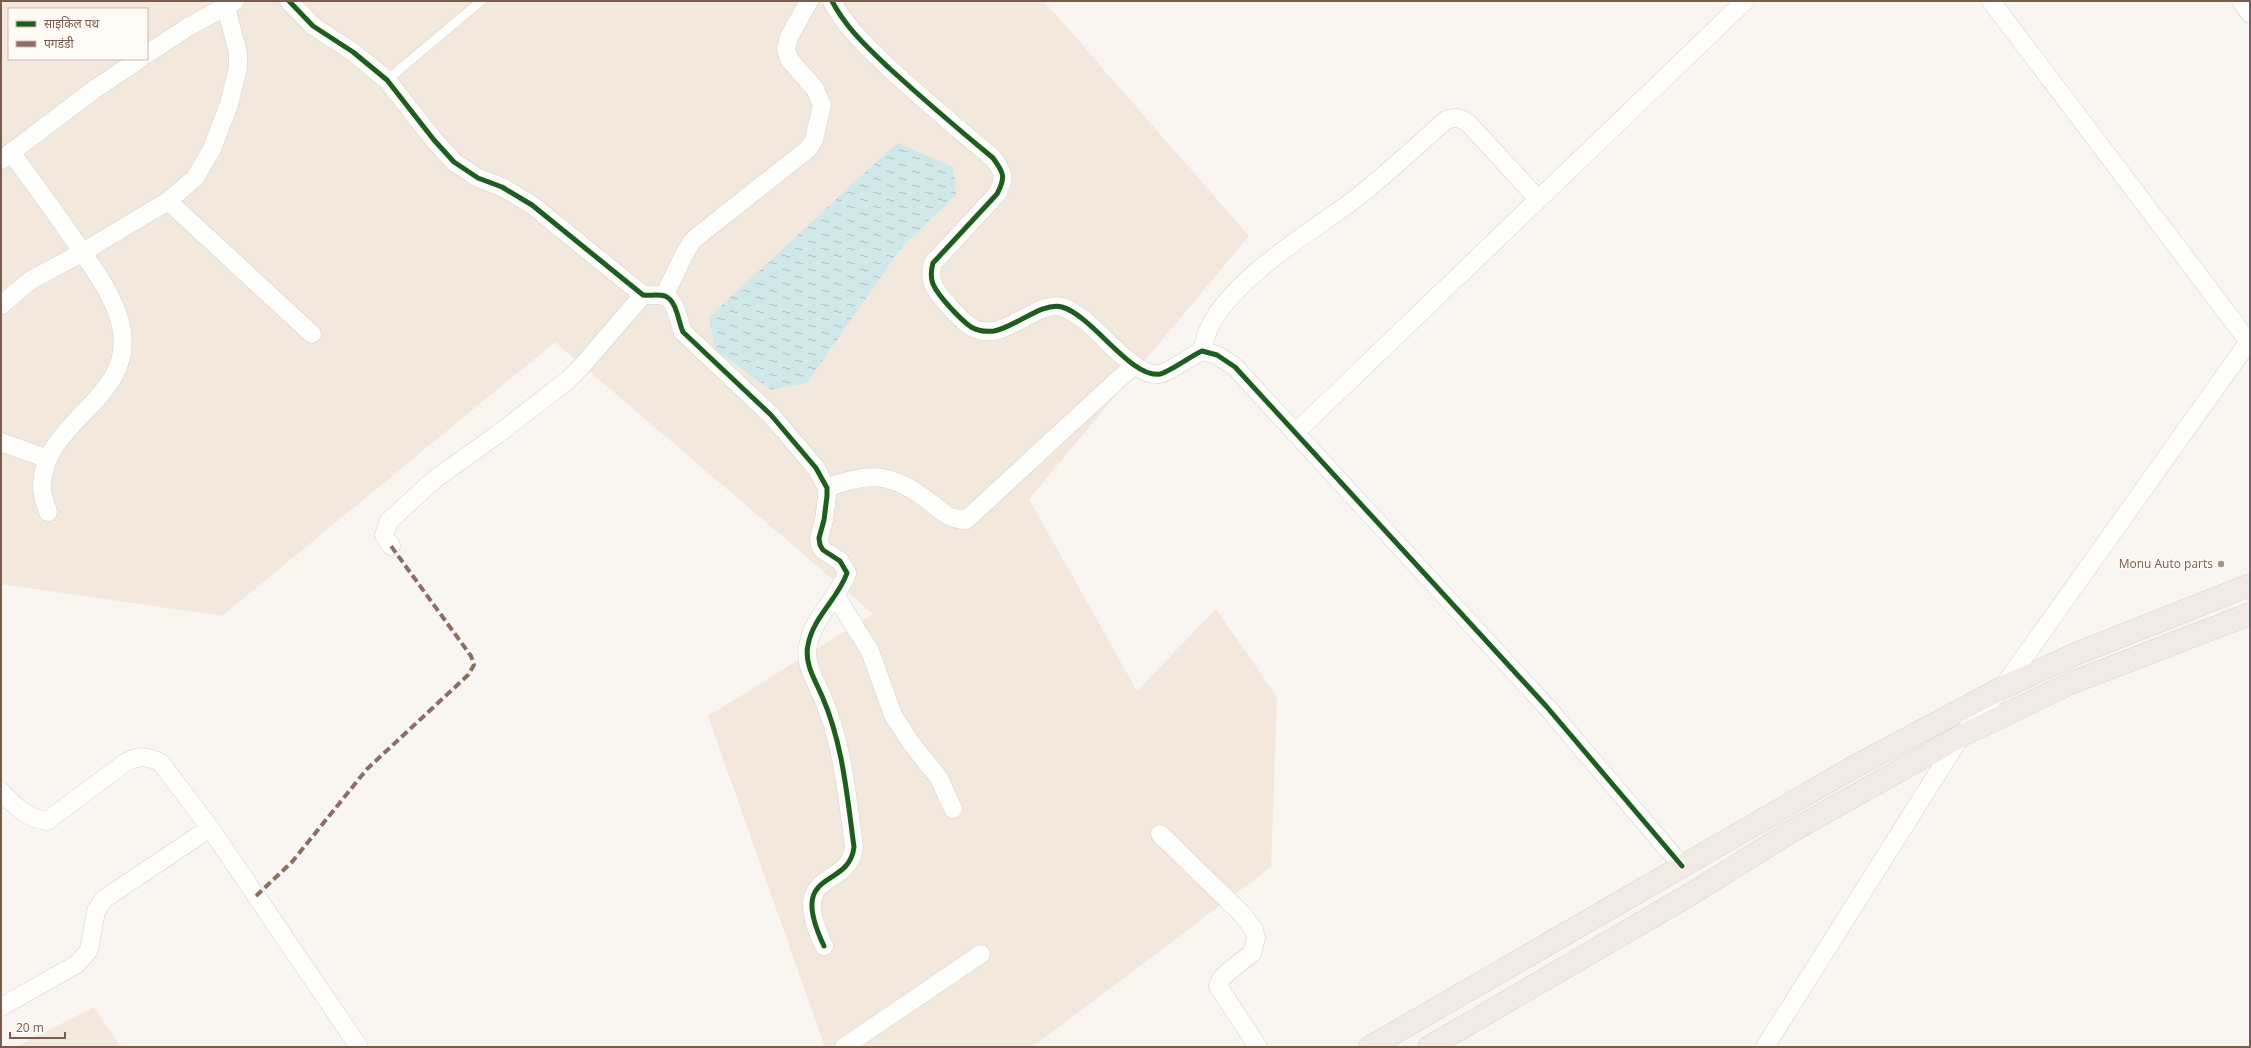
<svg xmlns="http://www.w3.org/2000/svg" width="2251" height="1048" viewBox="0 0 2251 1048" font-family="'Open Sans','Noto Sans Devanagari',sans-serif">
  <defs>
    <pattern id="water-ripples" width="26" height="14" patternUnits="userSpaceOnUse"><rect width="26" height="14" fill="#d0e8ea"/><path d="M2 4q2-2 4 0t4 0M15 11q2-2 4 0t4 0" fill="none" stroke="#aebfc0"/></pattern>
  </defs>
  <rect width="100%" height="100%" fill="#f9f5f0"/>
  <g fill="#f2e8de" fill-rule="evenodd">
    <path d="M1,1H1044L1249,236L1029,499L1137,691L1216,609L1277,697L1271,867L1032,1047H825L708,716L873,614L555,342L222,616L1,584ZM9,9H147V59H9Z"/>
    <polygon points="94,1007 121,1047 16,1047"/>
  </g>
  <polygon fill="url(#water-ripples)" points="897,143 953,167 956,195 901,248 807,383 771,390 715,349 709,317"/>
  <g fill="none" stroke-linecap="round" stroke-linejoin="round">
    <g stroke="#d7d1cb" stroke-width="10">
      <polyline id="lane" points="387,80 481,1"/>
    </g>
    <g stroke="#d7d1cb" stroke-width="19">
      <g id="street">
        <path d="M289,1L313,26L353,52L387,80L434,140L454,162L478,178L502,187L532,205L643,295C649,296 658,294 665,296C677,301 678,321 683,332L771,415L816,468L827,488V496L824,520L819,538L820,545L823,550L840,561L847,573C838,599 813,617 808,645C804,663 815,680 822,696C843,744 847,796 854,847C849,891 786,866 824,946"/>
        <path d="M832,1C846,28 867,47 889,68C923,99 958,129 993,158C1004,173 1006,177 997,194L933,263C931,270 930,276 933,284C938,296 960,319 971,327C978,331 986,332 994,331C1014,328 1043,301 1062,307C1093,316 1131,379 1160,374C1169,372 1191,356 1202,351L1217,355L1235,367L1546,706L1682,866"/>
        <polyline points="1991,1 2249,342"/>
        <polyline points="2241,1 2250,14"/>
        <polyline points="147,54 188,27 235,1"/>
        <path d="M11,152C35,185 60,219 83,253C98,275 115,299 121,326C137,400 41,420 42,488C42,496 46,505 48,512"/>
        <polyline points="1,160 95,89 140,59"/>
        <polyline points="168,201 312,334"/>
        <polyline points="664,296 685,253 693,240 808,149 814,140 822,105 815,89 789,59 786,49 789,37 809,1"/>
        <polyline points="1,305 31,280 83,252 168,201 195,178 212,149 229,104 238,68 238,53 226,7"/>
        <path d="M1202,351C1204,343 1206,335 1209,328C1231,281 1305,235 1347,205C1382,179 1414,148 1446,120C1457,116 1461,118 1469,124L1538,199"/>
        <polyline points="1295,433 1745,1"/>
        <polyline points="1,442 48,459"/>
        <path d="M827,488C870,471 894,473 931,503C942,512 951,520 966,520L1134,365"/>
        <polyline points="391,546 384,535 389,521 435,479 498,434 568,380 581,367 643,295"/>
        <polyline points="835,595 870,651 893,715 911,743 939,778 953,809"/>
        <path d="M1,791C14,805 27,819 47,821L126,762C140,755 147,756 161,763L210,828L359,1047"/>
        <polyline points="1160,834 1242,914 1254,930 1256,938 1252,953 1227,973 1221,979 1218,986 1258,1047"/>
        <polyline points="1,1007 77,964 89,950 96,911 104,899 210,828"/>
        <polyline points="844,1047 981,954"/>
        <polyline points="1765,1047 1961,736 2002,688 2250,340"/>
      </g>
    </g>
    <g stroke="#dad1cc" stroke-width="23">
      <g id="highway">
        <polyline points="1370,1047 1852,768 2002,688 2078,653 2250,585"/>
        <polyline points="1429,1047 1691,894 1792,831 1961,736 2071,683 2250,614"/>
      </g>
    </g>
    <use href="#lane" stroke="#fefefd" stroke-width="9"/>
    <use href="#street" stroke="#fefefd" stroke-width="18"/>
    <use href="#highway" stroke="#f2eae7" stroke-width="22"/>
    <polyline stroke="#8d6e63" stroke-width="4" stroke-dasharray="8 4" stroke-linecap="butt" points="256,896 292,862 367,769 468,675 474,665 471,656 391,546"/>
    <g stroke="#fffaf3" stroke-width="8">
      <g id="cycleway">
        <path d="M289,1L313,26L353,52L387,80L434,140L454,162L478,178L502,187L532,205L643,295C649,296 658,294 665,296C677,301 678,321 683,332L771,415L816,468L827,488V496L824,520L819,538L820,545L823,550L840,561L847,573C838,599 813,617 808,645C804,663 815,680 822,696C843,744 847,796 854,847C849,891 786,866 824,946"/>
        <path d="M832,1C846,28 867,47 889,68C923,99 958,129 993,158C1004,173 1006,177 997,194L933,263C931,270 930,276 933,284C938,296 960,319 971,327C978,331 986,332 994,331C1014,328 1043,301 1062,307C1093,316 1131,379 1160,374C1169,372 1191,356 1202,351L1217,355L1235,367L1546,706L1682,866"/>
      </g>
    </g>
    <use href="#cycleway" stroke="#1b5e20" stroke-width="5"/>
  </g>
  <circle fill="#a69286" stroke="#fffaf3" stroke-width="1.5" cx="2221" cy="564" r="4"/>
  <g text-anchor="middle" stroke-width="3" stroke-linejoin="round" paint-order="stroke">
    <g font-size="12" fill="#7a5c4d" stroke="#fffaf3" text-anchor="end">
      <text x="2213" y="568">Monu Auto parts</text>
    </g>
  </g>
  <rect width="2251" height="1048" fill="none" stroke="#7a5c4d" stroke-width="4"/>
  <rect x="8" y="8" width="140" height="52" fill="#fffaf3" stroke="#cabbb1"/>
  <rect x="16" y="21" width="20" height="6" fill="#1b5e20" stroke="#cabbb1"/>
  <text x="44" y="28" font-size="12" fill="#7a5c4d">साइकिल पथ</text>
  <rect x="16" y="41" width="20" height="6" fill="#8d6e63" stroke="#cabbb1"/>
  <text x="44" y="48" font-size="12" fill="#7a5c4d">पगडंडी</text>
  <path d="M10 1032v6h55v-6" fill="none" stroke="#7a5c4d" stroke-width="2"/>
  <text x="16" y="1032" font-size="12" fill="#7a5c4d" stroke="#fffaf3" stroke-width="3" paint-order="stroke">20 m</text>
</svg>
